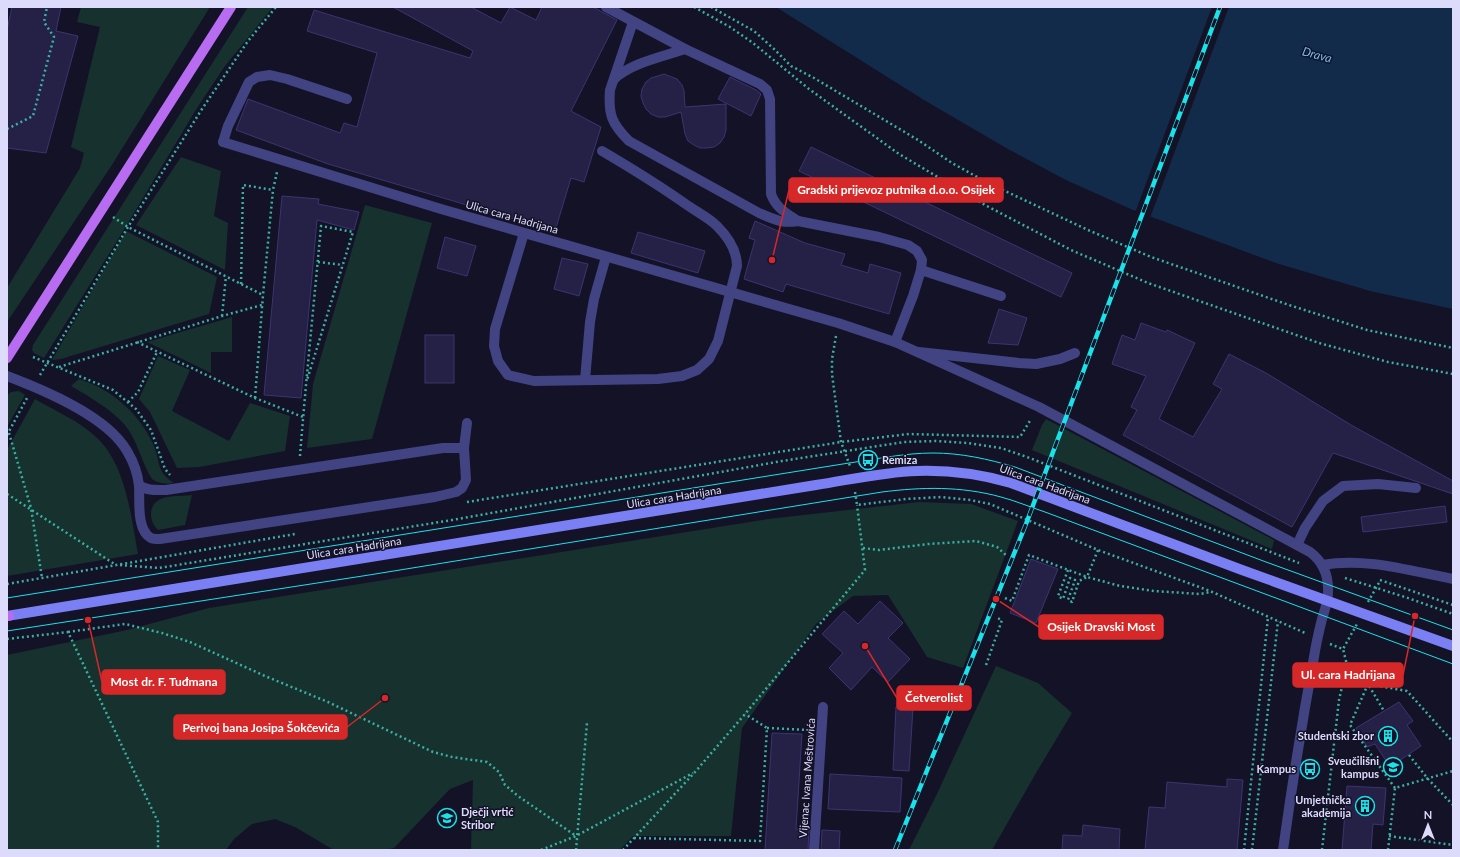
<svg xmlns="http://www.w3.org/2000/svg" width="1460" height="857" viewBox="0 0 1460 857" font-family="Lato,sans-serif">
  <rect width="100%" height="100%" fill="#141227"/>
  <g fill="#16312e">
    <polygon points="81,7 210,7 110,168 7,322 7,288 80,168 84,153 71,147 100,27 77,22"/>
    <polygon points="248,7 273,7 225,66 197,108 119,238 44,358 34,353 32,350 33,345"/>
    <polygon points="181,157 221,171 214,216 228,223 225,270 136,225"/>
    <polygon points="365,205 432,223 372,439 307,448 313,384"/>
    <polygon points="126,231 217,277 209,314 61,359 52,360"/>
    <polygon points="232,317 232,352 211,352 211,373 147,342"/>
    <polygon points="158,356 190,370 172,411 229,441 250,403 290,416 285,451 199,467 177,468 150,412 139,399"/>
    <path d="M79,379C110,388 140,414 153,444C161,461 155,471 174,483C165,484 160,484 152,479C141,462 138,440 124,424C111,409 88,396 71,386Z"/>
    <polygon points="19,391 25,395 7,427 7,395 11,392"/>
    <path d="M35,399C55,411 80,421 97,438C126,465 131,516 138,554L7,576V450Z"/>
    <polygon points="1046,419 1274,540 1272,549 1032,450 1042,425"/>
    <path d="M192,495L185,525L158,530C153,525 151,520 151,513C153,493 177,497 192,495Z"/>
    <polygon points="919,502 971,504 1018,521 963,668 927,657 888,595 853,596 816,624 742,728 731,836 633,836 620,850 471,850 473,780 450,789 394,848 386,850 338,850 332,849 295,827 275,819 252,824 234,839 226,850 7,850 7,655 127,630 209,608 768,519"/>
    <polygon points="996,666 1038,683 1072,713 1036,773 992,850 909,850 936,796"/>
  </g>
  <polygon fill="#132b4a" points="776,7 1453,7 1453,309 1370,291 1276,263 1133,210 1066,180 1008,149 924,100"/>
  <polygon fill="#141227" points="1212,7 1229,7 1150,218 1135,213"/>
  <g fill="#252046" stroke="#3c3470">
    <polygon points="12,7 61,7 56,31 78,36 46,153 7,148 7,30"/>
    <polygon points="393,7 471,7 501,23 510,7 536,20 542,7 593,7 617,20 571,111 601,127 584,182 571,178 555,231 328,164 236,130 248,99 340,133 344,123 357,127 377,53 307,31 314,10 470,58 473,51"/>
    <polygon points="664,74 677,79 682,85 684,91 685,107 726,104 726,130 724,137 720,143 714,147 707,148 700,148 694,145 688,141 685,134 681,112 665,117 658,117 651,114 646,109 643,103 641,96 642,89 646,82 651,78"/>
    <polygon points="730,77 756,90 761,94 751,116 718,99"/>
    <polygon points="811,147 1072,273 1061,297 799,171"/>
    <polygon points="282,196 319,199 318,204 359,212 354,230 317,220 301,398 264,395"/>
    <polygon points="755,221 805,243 845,254 841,265 868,273 870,264 901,273 889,314 786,284 783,292 744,279 755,240 749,238"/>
    <polygon points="638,232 705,251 698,273 631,253"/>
    <polygon points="445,237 476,246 467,276 437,268"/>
    <polygon points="562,258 588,264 579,296 554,289"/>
    <polygon points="999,309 1027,318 1018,345 988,343"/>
    <polygon points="1141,323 1166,332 1167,330 1195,343 1159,419 1193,437 1222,389 1213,384 1229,354 1266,373 1351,425 1453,481 1453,494 1333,453 1292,527 1123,435 1137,410 1131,407 1146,376 1112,364 1122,335 1135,340"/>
    <rect x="425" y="335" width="29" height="48"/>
    <polygon points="1445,506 1447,522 1363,532 1361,517"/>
    <polygon points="1031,559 1058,569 1036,623 1010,613"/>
    <polygon points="880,601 903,623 888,638 910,659 888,682 872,667 851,690 829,668 843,653 822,634 844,611 858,624"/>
    <polygon points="1399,702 1413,721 1407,725 1421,746 1390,767 1375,744 1367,747 1356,728"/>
    <polygon points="896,707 913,708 909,771 893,770"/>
    <polygon points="772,733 802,734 796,829 809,830 808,850 765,850"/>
    <polygon points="830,774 902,778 900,812 828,809"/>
    <polygon points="1227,779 1243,780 1237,850 1145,850 1149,807 1165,808 1167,782 1227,787"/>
    <polygon points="1347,786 1386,788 1383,825 1373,824 1371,850 1342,850"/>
    <polygon points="1083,825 1120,829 1119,850 1062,850 1063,835 1082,836"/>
    <polygon points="822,830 840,831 839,850 821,850"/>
  </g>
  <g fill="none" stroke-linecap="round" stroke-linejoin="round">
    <g stroke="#3bb0a2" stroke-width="2.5" stroke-dasharray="2 3" stroke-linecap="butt">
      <polyline points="694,7 730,27 753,43 809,89 899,154 985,205 1071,250 1148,283 1319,343 1388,362 1453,374"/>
      <polyline points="711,7 754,31 774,49 791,66 814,78 918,140 952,163 988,183 1088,230 1151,257 1289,305 1367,330 1453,348"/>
      <polyline points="7,129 33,116 54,37 44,22 47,7"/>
      <polyline points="113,217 128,227 263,295"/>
      <polyline points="318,262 343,265"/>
      <polyline points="241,284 243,185 273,190"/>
      <polyline points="222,316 226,276"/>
      <polyline points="836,336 832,359 832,374 841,442 850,466"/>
      <polyline points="137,342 255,398 303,417"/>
      <polyline points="33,357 113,390 136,409 151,430 165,469 170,475"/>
      <polyline points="59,367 222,316 262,305"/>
      <polyline points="40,375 128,227 202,109 248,41 276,7"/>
      <polyline points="255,398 263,295 273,190 277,172"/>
      <polyline points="128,402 138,392 157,352"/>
      <polyline points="9,433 31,508 42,578"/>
      <polyline points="7,435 27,398"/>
      <path d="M300,456C306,379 314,303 321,226L353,232L307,380"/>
      <polyline points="855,492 857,505 906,499 941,497 970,500 990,504 1098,550 1210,591 1305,633"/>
      <polyline points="7,494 116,565"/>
      <polyline points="467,502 841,442 909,434 1020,437 1031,419"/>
      <polyline points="863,548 879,550 928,544 976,541 997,547 1007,556"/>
      <polyline points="120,565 159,568 452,520 782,461 904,442 936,441 967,443 1001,448 1027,457 1299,563"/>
      <polyline points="1068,570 1058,596 1063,599 1070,578 1075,580 1068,600 1072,602 1079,581 1087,577 1098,550"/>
      <polyline points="1345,578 1405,597 1453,614"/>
      <polyline points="1380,580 1453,605"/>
      <polyline points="7,584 295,534"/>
      <polyline points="1005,598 1012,601 1029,555 1087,577 1120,586 1154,591 1200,594 1210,592"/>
      <polyline points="1368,602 1380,581"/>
      <polyline points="68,632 125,624 162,633 190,642 265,676 328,702 433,752 452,757 487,762 499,772 505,785 518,796 576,836"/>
      <polyline points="7,639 68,632 158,822 158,850"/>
      <polyline points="1330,644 1343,649 1357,624"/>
      <polyline points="986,665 1002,620 997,618"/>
      <polyline points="1348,665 1368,684 1384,711"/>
      <polyline points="767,728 809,730"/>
      <polyline points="1409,755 1428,779 1453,805"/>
      <polyline points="1395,788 1350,725 1368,684 1407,691 1453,742"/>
      <polyline points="1389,836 1453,845"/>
      <polyline points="634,838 760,841 767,728 745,714"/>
      <polyline points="541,850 576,836 693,773"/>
      <polyline points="576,850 587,723"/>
      <polyline points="623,850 695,772 745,714 865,570 857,505"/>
      <polyline points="1244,850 1268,617"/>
      <polyline points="1252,850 1278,621"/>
      <polyline points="1322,850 1339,700 1347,665 1343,649"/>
      <polyline points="1388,850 1395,788 1453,771"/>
    </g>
    <g stroke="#414382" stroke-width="10">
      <path d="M606,7L685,49L760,84L767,90L770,99L771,194C776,208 786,213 798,221C782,224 773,219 759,213L629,141C612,124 608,115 610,90L633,22"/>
      <path d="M614,79C631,63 662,57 685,49"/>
      <polyline points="223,142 228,126 249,82 257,77 270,75 287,79 347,99"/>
      <polyline points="798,221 879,237 908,245 917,251 922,260 921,270 913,296 895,342"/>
      <path d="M524,233L495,329L494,346L498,361L508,375L534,381L658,379L682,376L697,370L709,359L718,341L737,266C737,251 728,237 717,226C709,218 697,212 687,205C660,186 631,168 602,151"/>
      <polyline points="921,270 1001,296"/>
      <polyline points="919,352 1019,363 1036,364 1060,359 1075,353"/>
      <path d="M7,376C44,390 107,416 127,451C133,461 138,475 139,486C140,500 136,530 151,538C153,539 157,539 160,539L435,497L456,492L462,488L466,480L464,448L467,423"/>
      <polyline points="585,380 590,322 594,299 606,257"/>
      <path d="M139,485C147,491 156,490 166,490L443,448H464"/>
      <polyline points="1297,545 1305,528 1323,501 1343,486 1378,484 1416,488"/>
      <path d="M1322,565C1366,557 1410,571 1453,579"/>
      <polyline points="814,850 823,707"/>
    </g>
    <path stroke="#414382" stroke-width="10" d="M223,142L441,209L838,323L895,342L1039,407L1310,552C1322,561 1328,574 1328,589C1329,599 1325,609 1322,619C1319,631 1316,644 1314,657C1302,722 1292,785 1283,850"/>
    <path stroke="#7b7ff4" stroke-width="10" d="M7,616L816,485C849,480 883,472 917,471C949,470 980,474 1011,483L1242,570L1453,646"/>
    <g stroke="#b86cf2" stroke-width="10">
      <polyline points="7,358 231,7"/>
      <polyline points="7,616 9,616"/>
    </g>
    <g stroke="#18e3eb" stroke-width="1">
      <path d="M7,598L849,463C877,459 905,453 933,453C961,453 988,459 1015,467L1266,562L1453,630"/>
      <path d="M7,631L369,575L882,492C922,487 961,486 1001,497C1016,501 1030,507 1045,512L1453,664"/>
    </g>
    <g stroke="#18e3eb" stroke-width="4.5">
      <polyline id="rail" points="895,850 1026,524 1220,7"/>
    </g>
    <use href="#rail" stroke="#141227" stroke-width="3" stroke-dasharray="9" stroke-linecap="butt"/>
  </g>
  <defs>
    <g id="bus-ring" transform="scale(1)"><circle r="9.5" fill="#141227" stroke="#18e3eb" stroke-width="1.5"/><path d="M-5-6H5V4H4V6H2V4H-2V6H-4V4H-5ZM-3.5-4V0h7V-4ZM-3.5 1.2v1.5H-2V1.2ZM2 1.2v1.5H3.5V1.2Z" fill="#18e3eb"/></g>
    <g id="building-ring" transform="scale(1)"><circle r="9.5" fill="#141227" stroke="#18e3eb" stroke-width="1.5"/><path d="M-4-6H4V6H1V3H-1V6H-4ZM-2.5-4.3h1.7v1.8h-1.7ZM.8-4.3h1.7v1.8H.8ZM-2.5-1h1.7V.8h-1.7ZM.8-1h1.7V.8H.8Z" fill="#18e3eb"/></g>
    <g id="university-ring" transform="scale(1)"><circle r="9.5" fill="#141227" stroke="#18e3eb" stroke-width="1.5"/><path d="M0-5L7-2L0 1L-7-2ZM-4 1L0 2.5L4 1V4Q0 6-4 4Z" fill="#18e3eb"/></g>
    <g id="school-ring" transform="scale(1)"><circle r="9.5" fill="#141227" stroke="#18e3eb" stroke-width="1.5"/><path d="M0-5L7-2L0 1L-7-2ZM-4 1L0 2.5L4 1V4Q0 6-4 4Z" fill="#18e3eb"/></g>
  </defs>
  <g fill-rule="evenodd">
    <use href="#bus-ring" x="868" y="460"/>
    <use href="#building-ring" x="1388" y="736"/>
    <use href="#university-ring" x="1393" y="767"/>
    <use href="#bus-ring" x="1310" y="769"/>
    <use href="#building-ring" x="1365" y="806"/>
    <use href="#school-ring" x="447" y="818"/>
  </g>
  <g text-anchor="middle" stroke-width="3" stroke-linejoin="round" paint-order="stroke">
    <g font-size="11" fill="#dddbfc" stroke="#141227">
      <text transform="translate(512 217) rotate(16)" y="4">Ulica cara Hadrijana</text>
      <text transform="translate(1045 484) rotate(20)" y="4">Ulica cara Hadrijana</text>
      <text transform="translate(674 497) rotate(-9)" y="4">Ulica cara Hadrijana</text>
      <text transform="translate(354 548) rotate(-9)" y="4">Ulica cara Hadrijana</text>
      <text transform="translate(807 778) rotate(-86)" y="4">Vijenac Ivana Meštrovića</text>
    </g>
    <g font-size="11" font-weight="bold" fill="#dddbfc" stroke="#141227" text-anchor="end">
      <text x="882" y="464" text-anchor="start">Remiza</text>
      <text x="1374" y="740">Studentski zbor</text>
      <text x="1379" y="765">Sveučilišni<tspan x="1379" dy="13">kampus</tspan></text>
      <text x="1296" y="773">Kampus</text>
      <text x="1351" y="804">Umjetnička<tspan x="1351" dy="13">akademija</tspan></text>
      <text x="461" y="816" text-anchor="start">Dječji vrtić<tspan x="461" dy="13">Stribor</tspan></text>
    </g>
    <g font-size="12" font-style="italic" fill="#72bff3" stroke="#141227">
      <text transform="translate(1317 55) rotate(15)" y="4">Drava</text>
    </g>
  </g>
  <path fill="none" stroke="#d62828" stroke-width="1.5" d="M772 260L789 190M996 599L1039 627M1415 616L1403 675M88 620L102 682M865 646L897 698M385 698L347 727"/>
  <g fill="#d62828" stroke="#141227" stroke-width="1.5">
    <circle cx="772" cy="260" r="4"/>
    <circle cx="996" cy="599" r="4"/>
    <circle cx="1415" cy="616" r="4"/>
    <circle cx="88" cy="620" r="4"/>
    <circle cx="865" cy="646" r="4"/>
    <circle cx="385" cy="698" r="4"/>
  </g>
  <g fill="#d62828" stroke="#d62828" stroke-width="1.5">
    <rect x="789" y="178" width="214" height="24" rx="4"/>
    <rect x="1039" y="615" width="124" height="24" rx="4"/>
    <rect x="1293" y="663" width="110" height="24" rx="4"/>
    <rect x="102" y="670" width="123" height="24" rx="4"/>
    <rect x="897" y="686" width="74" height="24" rx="4"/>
    <rect x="174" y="715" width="173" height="24" rx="4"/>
  </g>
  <g font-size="12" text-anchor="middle" font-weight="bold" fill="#fff">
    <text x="896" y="194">Gradski prijevoz putnika d.o.o. Osijek</text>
    <text x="1101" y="631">Osijek Dravski Most</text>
    <text x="1348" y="679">Ul. cara Hadrijana</text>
    <text x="164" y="686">Most dr. F. Tuđmana</text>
    <text x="934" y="702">Četverolist</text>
    <text x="261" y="732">Perivoj bana Josipa Šokčevića</text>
  </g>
  <rect width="1460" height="857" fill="none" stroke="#dddbfc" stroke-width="16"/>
  <g transform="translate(1428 825)" stroke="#141227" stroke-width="3" paint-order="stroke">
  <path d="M0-3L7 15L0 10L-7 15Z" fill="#dddbfc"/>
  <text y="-6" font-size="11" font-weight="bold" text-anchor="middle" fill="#dddbfc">N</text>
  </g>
</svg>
